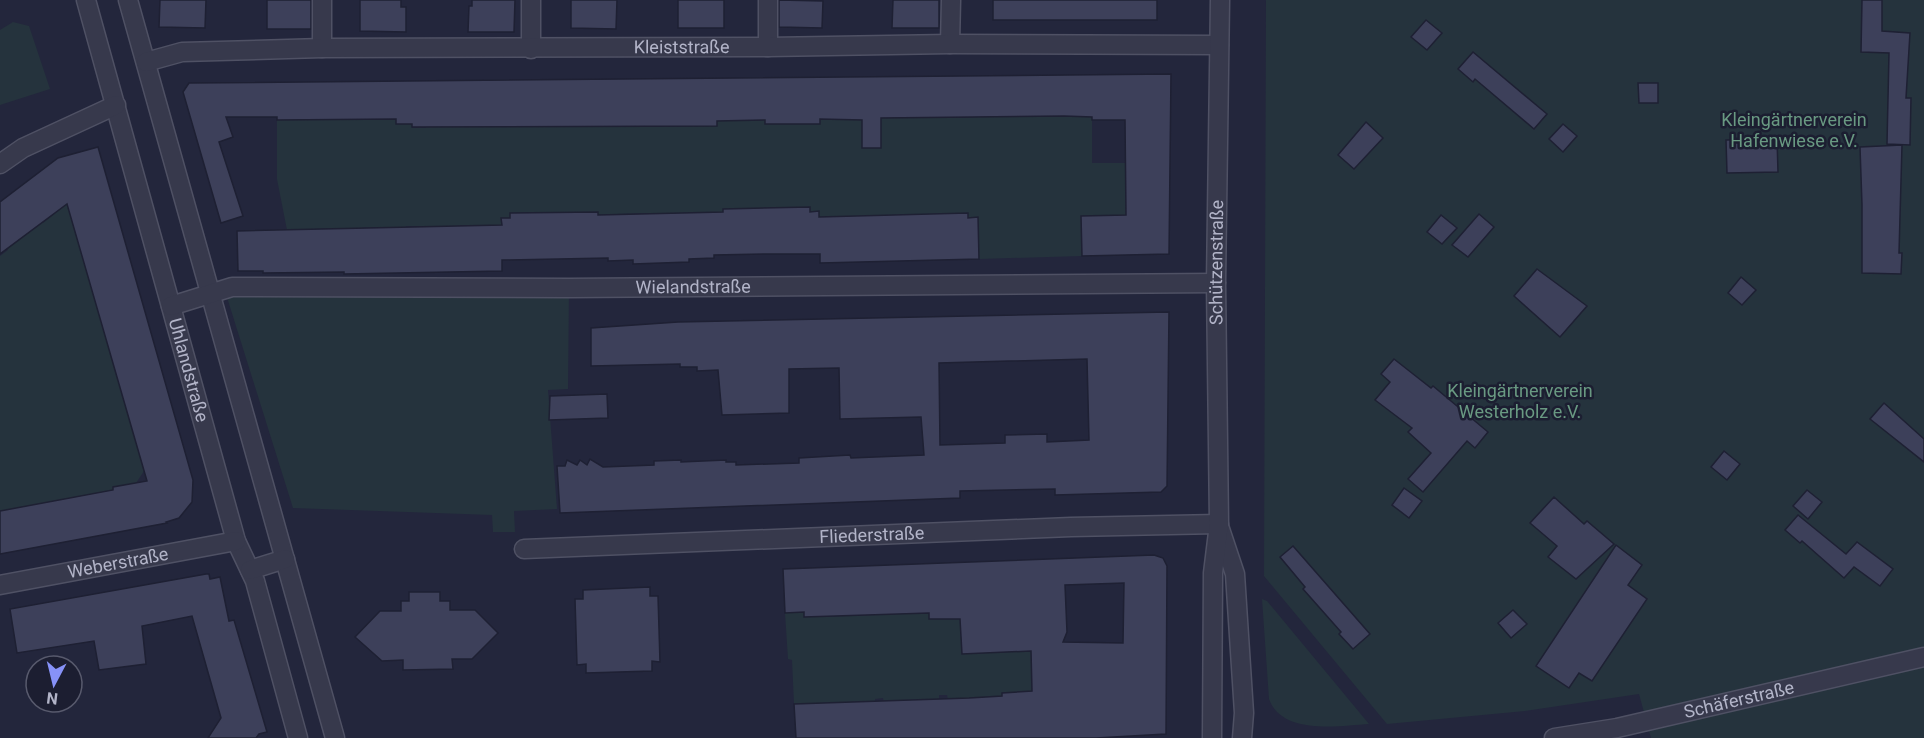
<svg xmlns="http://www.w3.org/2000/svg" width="1924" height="738" viewBox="0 0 1924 738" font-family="Roboto,sans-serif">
  <rect width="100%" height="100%" fill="#23263c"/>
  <g fill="#25333d">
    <polygon points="1266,0 1924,0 1924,738 1651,738 1639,694 1525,711 1387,724 1264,576"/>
    <polygon points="13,22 29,26 50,89 0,105 0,30"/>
    <path d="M1092,114V163H1130L1127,225L1100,226V216H1081L1082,256L979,259L978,218H968V213L830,217L819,221V211L810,212V207L723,213H669L651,218V213L617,214L616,218L598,216L597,212L510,214V218H502V228L493,229L492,225H460L459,230H437L436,226H406L405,231C384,228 362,224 343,233L342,228L287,230L277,179V120L396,119V124H412V128H426L427,124L462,127L494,123V127H509V123H526L527,127H542V123L717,126V121L765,120V124H820V119H828V116L906,118L958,115L959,118L1011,115L1012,117L1064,115L1065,117H1081Z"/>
    <polygon points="68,196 106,339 144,471 136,483 113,487 113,490 0,511 0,256 8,250 7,247 41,221 43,223 52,216"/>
    <polygon points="569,288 568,389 548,390 557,509 514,511 515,532 493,532 492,515 293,508 225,291"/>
    <path d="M1262,599L1267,601L1369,724C1338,726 1282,735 1269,699Z"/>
    <polygon points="948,608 1031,651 1033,695 1002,693 1002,697 948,699 947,695 939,695 939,700 884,703 883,698 875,699 875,703 794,704 792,660 788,659 785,613 804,612 804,617 852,616"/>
  </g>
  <g fill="#3d405a" stroke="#1e2033" stroke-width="1.5" fill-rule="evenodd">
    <polygon points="160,0 206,0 205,28 159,27"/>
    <rect x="267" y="0" width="44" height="29"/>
    <polygon points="360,0 401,0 401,7 406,7 406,32 360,31"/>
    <polygon points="472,0 515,0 514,32 468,32 469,6 472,6"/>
    <polygon points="571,0 617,0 616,29 571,28"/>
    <rect x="678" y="0" width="46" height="28"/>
    <polygon points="779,0 823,1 822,28 779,27"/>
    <polygon points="893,0 939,0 939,28 892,28"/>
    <rect x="993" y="0" width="164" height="20"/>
    <polygon points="1862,0 1882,0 1882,31 1910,33 1906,98 1911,98 1910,145 1887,144 1889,53 1861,52"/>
    <polygon points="1426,20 1442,33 1427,50 1411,37"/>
    <polygon points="1473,52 1547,114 1534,129 1475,79 1473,82 1458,69"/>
    <polygon points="1171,74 1169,254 1082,256 1081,216 1126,215 1125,120 1092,120 1092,117 1064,116 881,118 881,148 862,148 862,120 820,119 820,124 765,124 765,120 717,121 717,126 412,127 412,124 396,124 396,119 277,120 277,117 226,117 233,137 219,142 243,216 221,223 183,92 189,83"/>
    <polygon points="1638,83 1658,83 1658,103 1639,103"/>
    <polygon points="1366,122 1383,138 1354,169 1338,155"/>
    <polygon points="1563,124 1577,136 1563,152 1549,139"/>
    <polygon points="1777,139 1778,172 1727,173 1726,140"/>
    <polygon points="1902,145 1899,253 1902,253 1901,274 1862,273 1862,205 1860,147"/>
    <polygon points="98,147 193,480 192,502 179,518 166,522 167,523 0,554 0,511 113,490 113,487 147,481 67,204 0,254 0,202 58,158"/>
    <polygon points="810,207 810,212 819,211 819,217 968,213 968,218 978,217 979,259 820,263 820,254 767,254 714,255 714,258 689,259 689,262 633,264 633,260 608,261 608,258 502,260 502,271 344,274 344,272 263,273 263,271 238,271 237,231 502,225 501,218 510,218 510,213 598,212 598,215 723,212 723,209"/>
    <polygon points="1479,214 1494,227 1468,257 1452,245"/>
    <polygon points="1441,215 1457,228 1442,244 1427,232"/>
    <polygon points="1537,269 1587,306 1560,337 1514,296"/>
    <polygon points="1741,277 1756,290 1742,305 1728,293"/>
    <path d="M1169,312L1167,486L1161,492L1055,495V489L960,491V498L560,513L557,466H565L567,460L577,465L580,460L587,465L590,459L603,467L654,465V461L681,460V462L726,460V462H736V465L799,463V458L850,455L851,458L924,455L921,417L840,419L839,368L789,369V413L722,415L718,370L697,371V367H680V364L591,366V328L678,322ZM1087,359L1089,440L1047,442V434L1005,435V443L940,445L939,363Z"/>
    <polygon points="1394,359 1431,388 1433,386 1488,432 1475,448 1467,441 1423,492 1408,479 1431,453 1408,432 1412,428 1375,400 1390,382 1381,374"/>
    <polygon points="607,394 608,418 549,420 550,396"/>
    <polygon points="1884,403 1924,439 1924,462 1870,419"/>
    <polygon points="1724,451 1740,464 1727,480 1711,467"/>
    <polygon points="1404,488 1422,501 1409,518 1392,505"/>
    <polygon points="1807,490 1822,502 1808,519 1793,506"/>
    <polygon points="1554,497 1584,524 1587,521 1614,544 1576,579 1548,557 1557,546 1530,523"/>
    <polygon points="1798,515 1846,554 1857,542 1893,569 1880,586 1854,567 1844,578 1802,541 1800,543 1785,530"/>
    <polygon points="1616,545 1642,565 1628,585 1647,599 1592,681 1579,673 1569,688 1536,666"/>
    <polygon points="1293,546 1370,634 1353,649 1339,634 1341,632 1303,589 1305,587 1280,557"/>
    <path d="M1154,555L1163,558L1167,566L1166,734L1096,738H796L794,704L969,698L1002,696V693L1032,691L1031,651L962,654L960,619H929V613L804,617V612L785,613L783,569ZM1124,583L1123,643L1063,642L1067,632L1065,585Z"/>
    <polygon points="206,574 209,574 210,579 220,577 229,621 234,620 267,732 259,734 256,738 208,738 221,718 192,616 142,626 146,664 99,670 94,641 17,653 10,609"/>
    <polygon points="650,587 650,596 658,596 660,662 652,661 652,671 586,673 586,664 577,665 575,599 583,599 583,590"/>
    <polygon points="409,592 440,592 440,601 450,601 450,610 475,610 498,633 472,659 452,659 453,669 403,670 403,660 382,661 355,637 380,611 401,611 401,601 409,601"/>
    <polygon points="1513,610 1527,624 1511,638 1498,623"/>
  </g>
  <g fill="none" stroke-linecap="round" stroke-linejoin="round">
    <g stroke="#4f5164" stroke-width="21">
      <g id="minor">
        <path id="s1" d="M86,0L236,541L255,581L298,738"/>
        <polyline points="128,0 335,738"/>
        <polyline points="531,0 531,49"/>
        <polyline points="950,44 951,0"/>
        <polyline points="768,47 768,0"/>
        <polyline points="322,48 322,0"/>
        <path id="s2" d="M146,62L182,52L322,48L768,47L950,44L1219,45"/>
        <polyline points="0,164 23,148 116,105"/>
        <path id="s3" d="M171,306L232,287L569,288L1216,283"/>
        <polyline points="1220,529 1235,574 1244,713 1242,738"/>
        <path id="s4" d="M524,549L1071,527L1219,524"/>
        <polyline points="250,570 285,559"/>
        <path id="s5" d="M0,585L236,541"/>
        <path id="s6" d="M1212,738L1213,573L1219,524L1216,283L1220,0"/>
        <path id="s7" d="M1554,738L1617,728L1924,657"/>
      </g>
    </g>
    <use href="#minor" stroke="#37394c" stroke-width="18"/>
  </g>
  <g text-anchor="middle" stroke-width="5" stroke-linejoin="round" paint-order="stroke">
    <g font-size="18" fill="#b2b4c8" stroke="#1c1e31">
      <text dy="6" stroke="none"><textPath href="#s2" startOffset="537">Kleiststraße</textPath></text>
      <text dy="6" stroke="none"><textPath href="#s6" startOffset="476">Schützenstraße</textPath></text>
      <text dy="6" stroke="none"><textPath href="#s3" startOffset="525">Wielandstraße</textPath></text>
      <text dy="6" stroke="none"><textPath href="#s1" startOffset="384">Uhlandstraße</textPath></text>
      <text dy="6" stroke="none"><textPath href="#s4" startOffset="348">Fliederstraße</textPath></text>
      <text dy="6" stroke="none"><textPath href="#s5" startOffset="120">Weberstraße</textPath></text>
      <text dy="6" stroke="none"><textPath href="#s7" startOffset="189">Schäferstraße</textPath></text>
    </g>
    <g font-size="18" fill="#699982" stroke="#1c1e31">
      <text x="1794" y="126">Kleingärtnerverein<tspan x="1794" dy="21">Hafenwiese e.V.</tspan></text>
      <text x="1520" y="397">Kleingärtnerverein<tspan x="1520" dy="21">Westerholz e.V.</tspan></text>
    </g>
  </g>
  <g transform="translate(54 684) rotate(187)"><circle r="28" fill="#1c1e31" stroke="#585a6d" stroke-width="1.5"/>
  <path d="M0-4.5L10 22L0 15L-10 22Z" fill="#8792f8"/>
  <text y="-9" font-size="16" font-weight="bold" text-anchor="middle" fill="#b2b4c8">N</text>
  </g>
</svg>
